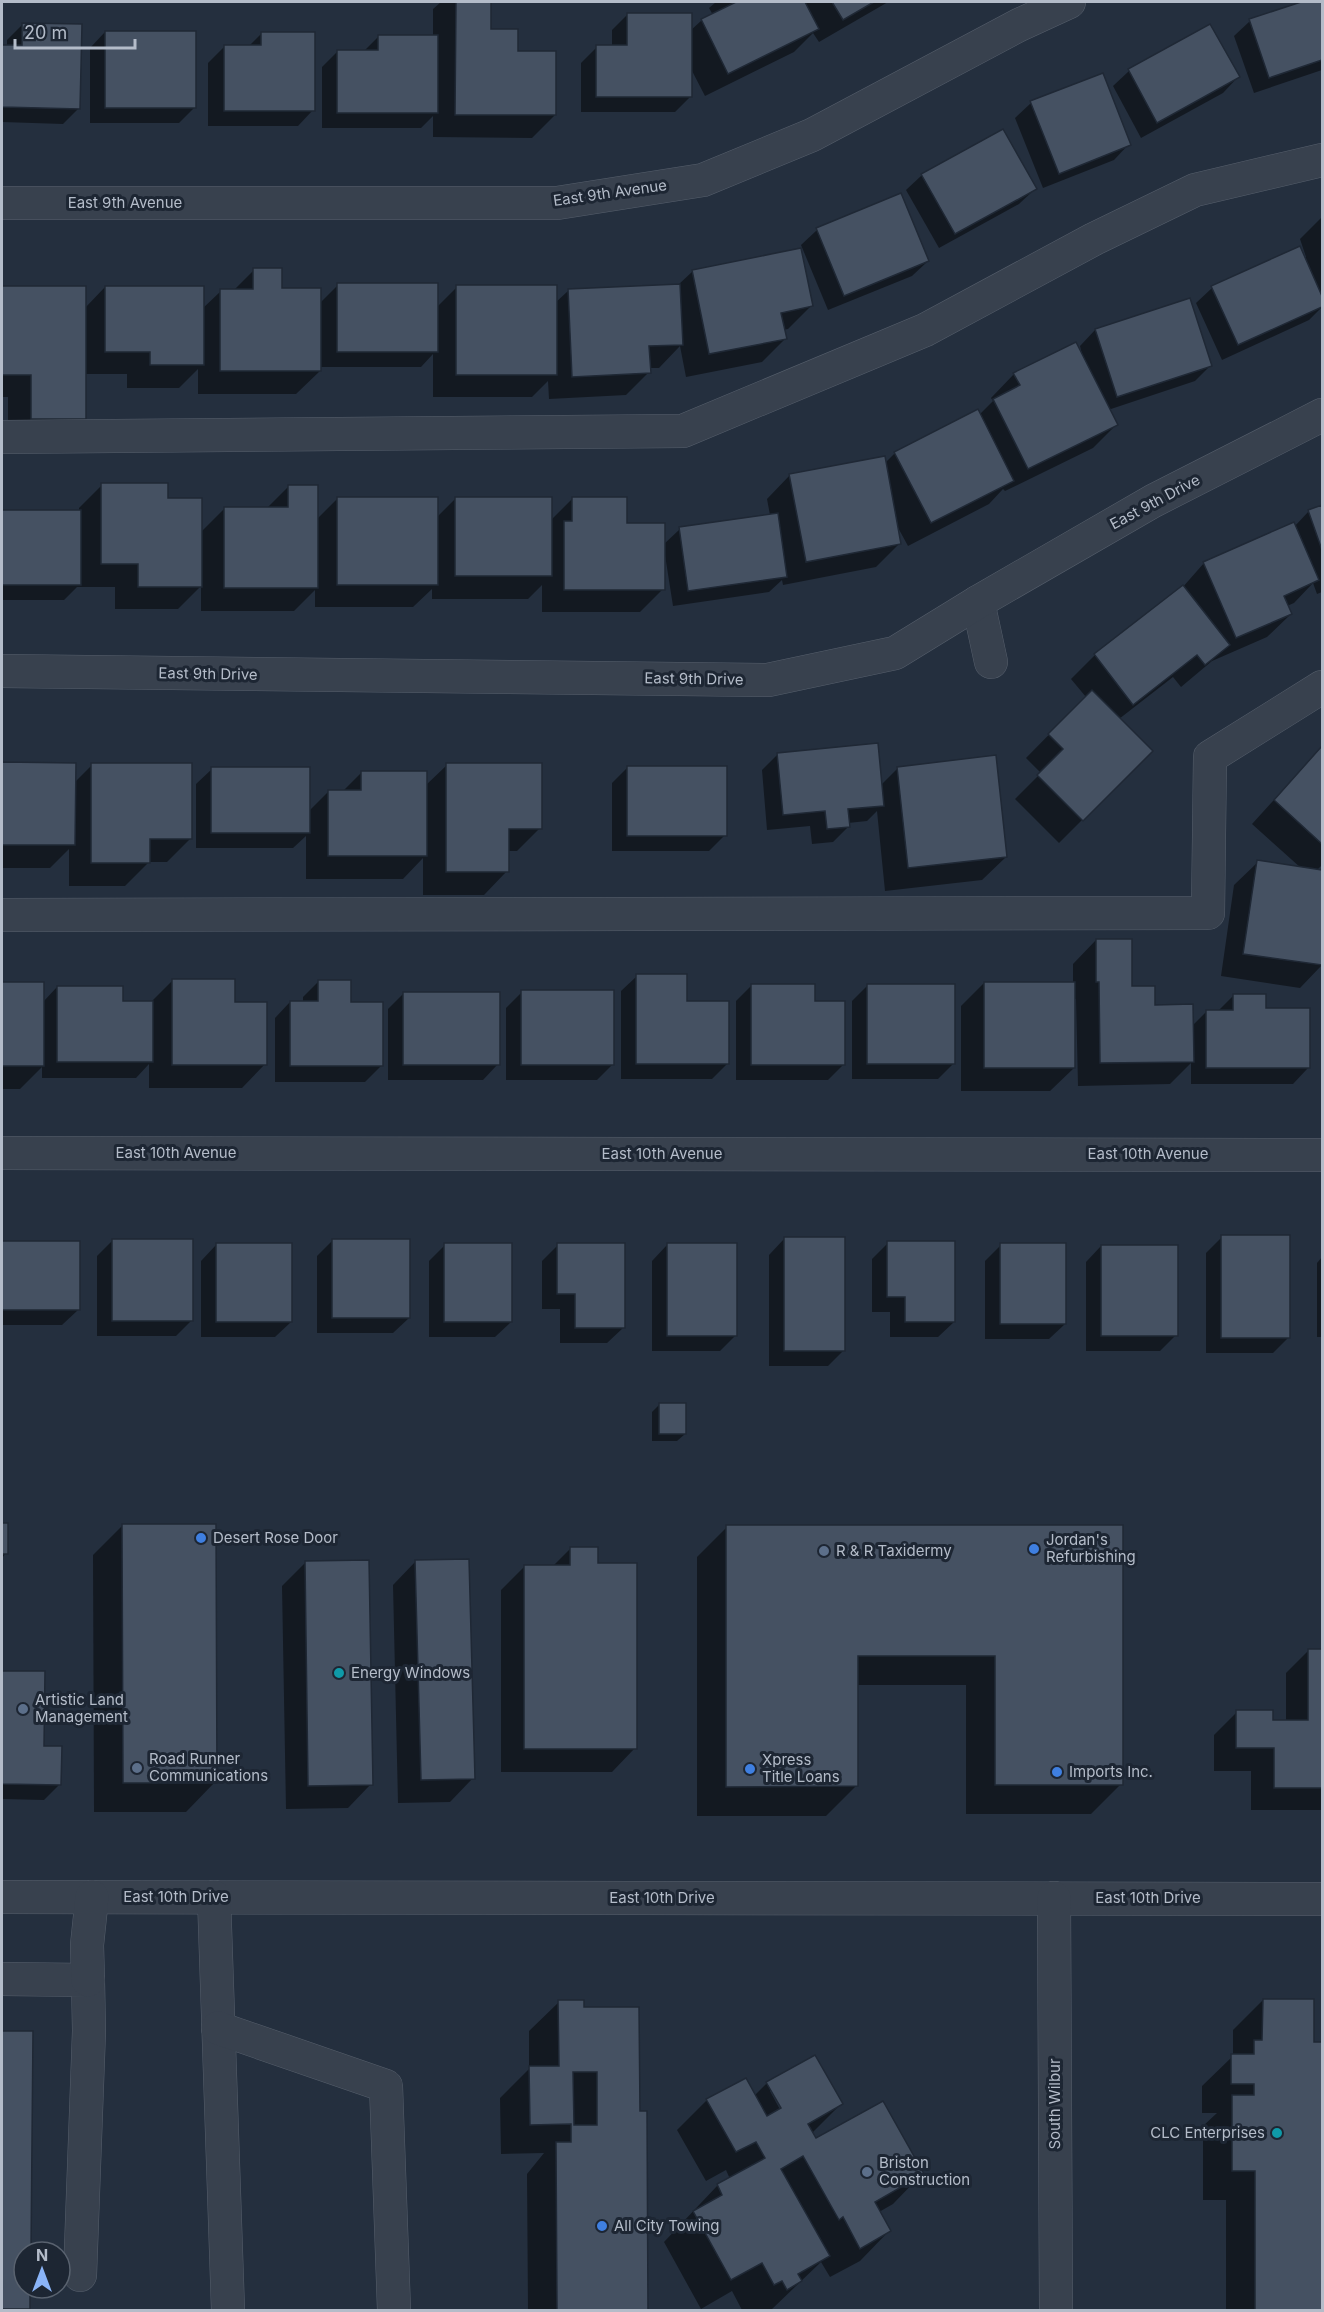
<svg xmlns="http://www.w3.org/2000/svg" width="1324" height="2312" viewBox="0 0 1324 2312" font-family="Inter,sans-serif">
  <rect width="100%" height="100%" fill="#242f3e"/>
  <g fill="#0007" fill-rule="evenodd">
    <polygon points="441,2 489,2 489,30 516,52 555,115 532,138 433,137 433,116 421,128 322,128 322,67 338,51 364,51 378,37 433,37 433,9"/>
    <polygon points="716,2 888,2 819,42 813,33 794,52 705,96 690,67 690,97 675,112 581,112 581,63 597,47 612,47 612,30 628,14 690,31 702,20 713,15 709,8"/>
    <polygon points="1306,2 1322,2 1322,70 1254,93 1234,36 1250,21"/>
    <polygon points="23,24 79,108 63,124 2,122 2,46 7,46 7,40"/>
    <polygon points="1209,26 1238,77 1223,93 1141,138 1113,86 1129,71"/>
    <polygon points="105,32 195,107 179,123 90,123 90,48"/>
    <polygon points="262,33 313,110 298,126 208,126 208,63 224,47 248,47"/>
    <polygon points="1102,75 1129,144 1114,160 1043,188 1015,118 1031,103"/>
    <polygon points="922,175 1035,189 1019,204 939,248 906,190"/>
    <polygon points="1322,217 1322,307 1309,320 1222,360 1196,303 1212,288 1306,257 1300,239"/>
    <polygon points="817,230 928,261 912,276 828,310 801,245"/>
    <polygon points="254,270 280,289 320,303 338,285 437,307 457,287 555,303 568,291 678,285 693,271 811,306 788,329 783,330 785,339 762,362 686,377 680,346 659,368 649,368 649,372 626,395 549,399 548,381 532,397 433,397 433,354 421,367 320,367 320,371 296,394 198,394 198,369 179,388 127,388 127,374 85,374 85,419 62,442 8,442 8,397 2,397 2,287 85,287 85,308 105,287 202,309 221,291 233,291"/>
    <polygon points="1095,330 1211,365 1195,381 1108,410 1116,425 1093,448 1005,491 1003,489 989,504 908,546 896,524 899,544 876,567 783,585 782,580 769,592 673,606 665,555 663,555 663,589 640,612 542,612 542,585 528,599 432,599 432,589 413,607 315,607 315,590 294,611 201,611 201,586 178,609 115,609 115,587 77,587 64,600 2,600 2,512 79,512 79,508 102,485 166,500 201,532 224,509 266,509 289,486 317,519 338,498 437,517 456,498 551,520 573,498 663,545 680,529 770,515 767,499 790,475 884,464 895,453 979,415 993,401 991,398 1014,374 1082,354 1080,346"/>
    <polygon points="1322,507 1322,592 1317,594 1313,583 1294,603 1287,606 1291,614 1267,637 1212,661 1181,687 1173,677 1119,719 1151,751 1059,843 1015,799 1041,773 1026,758 1086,697 1071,679 1095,655 1182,588 1204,563 1294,527 1309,511"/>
    <polygon points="1322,747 1322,865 1317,870 1322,871 1322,965 1300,988 1221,976 1234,885 1258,862 1301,868 1252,824"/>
    <polygon points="778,754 881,785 898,768 1006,857 982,880 885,891 877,811 867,821 848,823 848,827 833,842 812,844 810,826 767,830 762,770"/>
    <polygon points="2,764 74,764 74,783 92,765 190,839 167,862 149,862 125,886 69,886 69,849 50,868 2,868"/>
    <polygon points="447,765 540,828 517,851 507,851 507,871 484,895 423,895 423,858 403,879 306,879 306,836 293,848 196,848 196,784 212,769 309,811 329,791 343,791 362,772 426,785"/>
    <polygon points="628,767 725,835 709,851 612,851 612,783"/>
    <polygon points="1096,940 1131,987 1154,1007 1192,1026 1207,1011 1218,1011 1234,995 1265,1010 1308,1068 1293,1084 1191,1084 1191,1063 1170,1084 1078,1086 1076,999 1074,999 1074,1068 1050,1091 961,1091 961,1006 984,983 1073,983 1073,964"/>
    <polygon points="637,976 686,1002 728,1063 712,1079 621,1079 621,991"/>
    <polygon points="173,980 234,1004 265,1064 242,1088 149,1088 149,1064 136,1078 42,1078 42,1067 20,1089 2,1089 2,983 43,983 43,1002 57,987 121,1002 151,1002"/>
    <polygon points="319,981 350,1004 381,1066 365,1082 275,1082 275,1018 290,1002 303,1002 303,997"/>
    <polygon points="751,986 814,1002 844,1064 828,1080 736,1080 736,1001"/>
    <polygon points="867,986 954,1063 938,1079 852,1079 852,1001"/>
    <polygon points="522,992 613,1064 597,1080 506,1080 506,1008"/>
    <polygon points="404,993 498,1064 483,1080 388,1080 388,1009"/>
    <polygon points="1222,1237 1289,1337 1273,1353 1206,1353 1206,1253"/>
    <polygon points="784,1239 844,1350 828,1366 769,1366 769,1255"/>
    <polygon points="113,1240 192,1320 176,1336 97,1336 97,1256"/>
    <polygon points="333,1240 409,1318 393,1333 317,1333 317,1256"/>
    <polygon points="2,1243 78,1243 78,1310 62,1325 2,1325"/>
    <polygon points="888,1243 954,1322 938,1337 890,1337 890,1312 872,1312 872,1259"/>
    <polygon points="216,1245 291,1322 275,1337 201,1337 201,1261"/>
    <polygon points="445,1245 511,1322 495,1337 429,1337 429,1261"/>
    <polygon points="558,1245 623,1328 607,1343 560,1343 560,1309 542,1309 542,1261"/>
    <polygon points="667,1245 736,1335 720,1351 652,1351 652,1261"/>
    <polygon points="1001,1245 1065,1324 1049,1339 985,1339 985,1261"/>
    <polygon points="1101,1246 1176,1335 1160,1351 1086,1351 1086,1262"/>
    <polygon points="1322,1257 1322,1337 1317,1337 1317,1263"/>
    <polygon points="659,1405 685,1434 677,1441 652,1441 652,1412"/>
    <polygon points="2,1524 7,1524 6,1553 2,1558"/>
    <polygon points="123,1525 215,1782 186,1812 94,1812 93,1555"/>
    <polygon points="1121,1526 1121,1784 1091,1814 966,1814 966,1685 856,1685 856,1786 826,1816 697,1816 697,1557 727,1527"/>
    <polygon points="570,1549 597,1565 635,1748 612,1772 501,1772 501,1590 524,1567 552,1567"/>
    <polygon points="416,1561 473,1778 450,1802 398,1803 393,1585"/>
    <polygon points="305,1563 371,1784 348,1808 286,1809 282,1586"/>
    <polygon points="1309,1650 1322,1650 1322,1810 1251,1810 1251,1771 1214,1771 1214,1735 1237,1712 1271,1721 1286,1721 1286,1673"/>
    <polygon points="2,1672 43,1673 42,1748 60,1784 44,1800 2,1799"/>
    <polygon points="1263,2000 1313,2044 1322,2044 1322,2310 1226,2310 1226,2200 1203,2200 1203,2126 1217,2113 1202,2113 1202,2086 1233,2056 1233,2030"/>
    <polygon points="559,2002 583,2009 638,2112 646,2112 647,2310 528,2310 527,2174 544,2153 501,2154 500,2098 529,2069 529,2031"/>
    <polygon points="2,2033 31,2033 29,2252 24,2252 24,2288 29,2288 29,2309 27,2310 2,2310"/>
    <path d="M767,2083L841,2104L812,2133L816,2140L922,2174L893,2204L879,2212L889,2231L860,2261L830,2277L821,2262L771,2310H742L732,2291L701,2309L664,2242L717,2186L730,2179L726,2170L706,2181L677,2130L707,2100L754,2096ZM770,2091H773L786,2113L783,2115Z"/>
  </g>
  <g fill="#455162" stroke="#1f2835" stroke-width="1.5" fill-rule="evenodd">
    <polygon points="456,2 491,2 491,29 518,29 518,51 556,51 556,115 455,115"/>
    <polygon points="736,2 805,2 819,29 728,74 701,19"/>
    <polygon points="832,2 874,2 843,20"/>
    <polygon points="1301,2 1322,2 1322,60 1269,78 1249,19"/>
    <polygon points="627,13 692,13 692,97 596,97 596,45 627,45"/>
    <polygon points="22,23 82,24 80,109 2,107 2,45 22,45"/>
    <polygon points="1210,24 1240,77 1157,123 1128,69"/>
    <rect x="105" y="31" width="91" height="77"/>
    <polygon points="261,32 315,32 315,111 224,111 224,45 261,45"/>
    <polygon points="378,35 438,35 438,113 337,113 337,50 378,50"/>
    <polygon points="1103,73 1131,145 1059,174 1030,101"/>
    <polygon points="1003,129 1037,189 955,234 921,174"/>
    <polygon points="901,193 929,261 844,296 816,228"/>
    <polygon points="1300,246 1322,296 1322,307 1238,345 1211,286"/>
    <polygon points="801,248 813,306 781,313 787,339 709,354 692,270"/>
    <polygon points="253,268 282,268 282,288 321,288 321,371 220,371 220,289 253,289"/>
    <rect x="337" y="283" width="101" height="69"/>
    <polygon points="680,284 683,345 649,346 651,373 572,377 568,289"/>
    <rect x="456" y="285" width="101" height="90"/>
    <polygon points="2,286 86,286 86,419 31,419 31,375 2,375"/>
    <polygon points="105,286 204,286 204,365 150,365 150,352 105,352"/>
    <polygon points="1190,298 1212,366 1117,397 1095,329"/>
    <polygon points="1076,342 1118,425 1028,469 993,399 1020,385 1013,373"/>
    <polygon points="978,409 1014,481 931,523 894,452"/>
    <polygon points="885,456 901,544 806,562 789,474"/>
    <polygon points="101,483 168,483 168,498 202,498 202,587 138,587 138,564 101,564"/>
    <polygon points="288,485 318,485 318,588 224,588 224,507 288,507"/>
    <rect x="337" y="497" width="101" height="88"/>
    <rect x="455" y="497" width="97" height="79"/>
    <polygon points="572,497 627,497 627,523 665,523 665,590 564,590 564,521 572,521"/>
    <polygon points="1322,505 1322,550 1308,510"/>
    <rect x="2" y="510" width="79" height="75"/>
    <polygon points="778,513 787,577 688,591 679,527"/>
    <polygon points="1294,522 1319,580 1284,596 1292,614 1236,638 1203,562"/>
    <polygon points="1183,585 1230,645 1205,665 1197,655 1133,705 1094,654"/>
    <polygon points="1092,690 1153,751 1083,821 1037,775 1063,749 1048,734"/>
    <polygon points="878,743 884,806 848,809 850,827 827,829 825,811 783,815 777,753"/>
    <polygon points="1322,746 1322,844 1274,800"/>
    <polygon points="996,755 1007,857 908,868 897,767"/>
    <polygon points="2,762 76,763 75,845 2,845"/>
    <polygon points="91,763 192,763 192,839 150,839 150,863 91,863"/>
    <polygon points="446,763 542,763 542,829 509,829 509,872 446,872"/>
    <rect x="627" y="766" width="100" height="70"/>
    <rect x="211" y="767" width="99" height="66"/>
    <polygon points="361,771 427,771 427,856 328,856 328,790 361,790"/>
    <polygon points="1257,860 1322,870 1322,965 1243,954"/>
    <polygon points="1096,939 1132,939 1132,986 1155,986 1155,1005 1193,1004 1194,1062 1100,1063 1099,982 1096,982"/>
    <polygon points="636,974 687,974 687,1001 729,1001 729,1064 636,1064"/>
    <polygon points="172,979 235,979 235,1002 267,1002 267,1065 172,1065"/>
    <polygon points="318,980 351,980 351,1002 383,1002 383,1066 290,1066 290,1001 318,1001"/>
    <rect x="2" y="982" width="42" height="84"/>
    <rect x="984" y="982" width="91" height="86"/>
    <polygon points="751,984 815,984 815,1001 845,1001 845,1065 751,1065"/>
    <rect x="867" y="984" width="88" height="80"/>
    <polygon points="57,986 123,986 123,1001 153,1001 153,1062 57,1062"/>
    <rect x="521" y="990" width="93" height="75"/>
    <rect x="403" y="992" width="97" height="73"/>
    <polygon points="1233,994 1266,994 1266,1008 1310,1008 1310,1068 1206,1068 1206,1010 1233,1010"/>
    <rect x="1221" y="1235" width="69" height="103"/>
    <rect x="784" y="1237" width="61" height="114"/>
    <rect x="112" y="1239" width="81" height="82"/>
    <rect x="332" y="1239" width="78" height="79"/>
    <rect x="2" y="1241" width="78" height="69"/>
    <polygon points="887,1241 955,1241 955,1322 905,1322 905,1297 887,1297"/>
    <rect x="216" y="1243" width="76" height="79"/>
    <rect x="444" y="1243" width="68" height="79"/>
    <polygon points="557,1243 625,1243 625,1328 575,1328 575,1294 557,1294"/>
    <rect x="667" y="1243" width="70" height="93"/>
    <rect x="1000" y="1243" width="66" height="81"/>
    <rect x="1101" y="1245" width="77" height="91"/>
    <rect x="659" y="1403" width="27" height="31"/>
    <rect x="2" y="1523" width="6" height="31"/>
    <polygon points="122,1524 216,1524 217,1783 123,1783"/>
    <polygon points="726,1525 1123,1525 1123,1785 995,1785 995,1656 858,1656 858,1786 726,1787"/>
    <polygon points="570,1547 598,1547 598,1563 637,1563 637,1749 524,1749 524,1565 570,1565"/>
    <polygon points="469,1559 475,1779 421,1780 415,1560"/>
    <polygon points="369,1560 373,1785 308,1786 305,1561"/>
    <polygon points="1308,1649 1322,1649 1322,1788 1274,1788 1274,1748 1236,1748 1236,1710 1273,1710 1273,1720 1308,1720"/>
    <polygon points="2,1671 45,1671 44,1746 62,1746 61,1785 2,1784"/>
    <polygon points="1263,1999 1314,1999 1314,2042 1322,2042 1322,2310 1255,2310 1255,2171 1232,2171 1232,2095 1254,2095 1254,2084 1231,2084 1231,2054 1254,2054 1254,2040 1262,2040"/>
    <path d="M558,2000H584V2007H639L640,2111H647L648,2310H557L556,2142H571V2124L530,2125L529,2066H559ZM573,2072H597V2125H574Z"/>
    <polygon points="2,2031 33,2031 31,2252 24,2252 24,2288 30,2288 30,2309 2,2309"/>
    <polygon points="815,2055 843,2104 808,2124 816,2138 883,2101 924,2174 875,2202 891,2231 860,2249 843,2217 839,2220 803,2156 781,2169 830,2256 798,2274 802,2281 787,2290 782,2281 774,2285 762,2263 731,2280 693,2211 722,2195 717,2184 765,2158 756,2142 736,2152 706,2099 746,2078 767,2116 781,2108 766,2082"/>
  </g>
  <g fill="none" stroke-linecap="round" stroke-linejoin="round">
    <g stroke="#565f6c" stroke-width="34">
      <g id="minor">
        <polyline points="2,203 557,203 703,180 812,135 1019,25 1069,2"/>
        <polyline points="2,437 683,431 925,330 1094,239 1195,190 1322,160"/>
        <polyline points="978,602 991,662"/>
        <polyline points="2,671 768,680 895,653 978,602 1153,501 1322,415"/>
        <polyline points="2,915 1208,913 1210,757 1322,687"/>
        <polyline points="2,1153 1322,1155"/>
        <polyline points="2,1897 1322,1899"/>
        <polyline points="214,1897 228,2310"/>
        <polyline points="1054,1898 1056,2310"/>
        <polyline points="2,1979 88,1980 89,2031 80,2275"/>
        <polyline points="88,1980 87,1945 92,1897"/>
        <polyline points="218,2028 386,2086 394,2310"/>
      </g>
    </g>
    <use href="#minor" stroke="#38414e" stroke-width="33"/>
  </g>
  <g fill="#3f7fe0" stroke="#1d2633" stroke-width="2">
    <circle cx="201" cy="1538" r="6"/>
    <circle cx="1034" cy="1549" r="6"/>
    <circle cx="750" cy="1769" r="6"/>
    <circle cx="1057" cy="1772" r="6"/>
    <circle cx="602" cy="2226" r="6"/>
  </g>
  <g fill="#5c6f8a" stroke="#1d2633" stroke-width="2">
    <circle cx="824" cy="1551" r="6"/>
    <circle cx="23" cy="1709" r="6"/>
    <circle cx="137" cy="1768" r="6"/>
    <circle cx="867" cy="2172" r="6"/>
  </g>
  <g fill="#0f9aa8" stroke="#1d2633" stroke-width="2">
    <circle cx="339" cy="1673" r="6"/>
    <circle cx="1277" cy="2133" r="6"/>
  </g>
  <g text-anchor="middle" stroke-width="6" stroke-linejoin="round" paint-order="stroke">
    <g font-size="15" fill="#b4bcc9" stroke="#1d2633">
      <text transform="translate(610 193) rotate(-8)" y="5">East 9th Avenue</text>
      <text x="125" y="208">East 9th Avenue</text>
      <text transform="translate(1155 502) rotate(-28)" y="5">East 9th Drive</text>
      <text transform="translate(208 674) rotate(1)" y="5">East 9th Drive</text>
      <text transform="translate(694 679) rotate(1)" y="5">East 9th Drive</text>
      <text x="176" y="1158">East 10th Avenue</text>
      <text x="662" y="1159">East 10th Avenue</text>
      <text x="1148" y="1159">East 10th Avenue</text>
      <text x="176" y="1902">East 10th Drive</text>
      <text x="662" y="1903">East 10th Drive</text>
      <text x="1148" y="1903">East 10th Drive</text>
      <text transform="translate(1055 2104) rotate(-90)" y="5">South Wilbur</text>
    </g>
    <g font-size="15" fill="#b4bcc9" stroke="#1d2633" text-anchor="start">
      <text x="213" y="1543">Desert Rose Door</text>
      <text x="1046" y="1545">Jordan's<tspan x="1046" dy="17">Refurbishing</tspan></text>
      <text x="836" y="1556">R &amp; R Taxidermy</text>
      <text x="351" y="1678">Energy Windows</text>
      <text x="35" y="1705">Artistic Land<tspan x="35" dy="17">Management</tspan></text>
      <text x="149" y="1764">Road Runner<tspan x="149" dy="17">Communications</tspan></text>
      <text x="762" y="1765">Xpress<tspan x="762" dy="17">Title Loans</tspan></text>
      <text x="1069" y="1777">Imports Inc.</text>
      <text x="1265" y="2138" text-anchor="end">CLC Enterprises</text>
      <text x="879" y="2168">Briston<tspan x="879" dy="17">Construction</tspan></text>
      <text x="614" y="2231">All City Towing</text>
    </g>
  </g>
  <rect width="1324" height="2312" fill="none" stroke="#b4bcc9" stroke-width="6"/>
  <g transform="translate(42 2270)"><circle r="28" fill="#1d2633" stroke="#59626f" stroke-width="1.5"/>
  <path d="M0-4.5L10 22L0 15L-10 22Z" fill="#8ab4f8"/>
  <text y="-9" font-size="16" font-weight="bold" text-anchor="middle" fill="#b4bcc9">N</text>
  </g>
  <path d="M15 39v9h120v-9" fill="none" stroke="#b4bcc9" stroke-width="3"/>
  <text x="24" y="39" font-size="18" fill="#b4bcc9" stroke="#1d2633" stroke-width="4.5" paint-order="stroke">20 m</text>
</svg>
